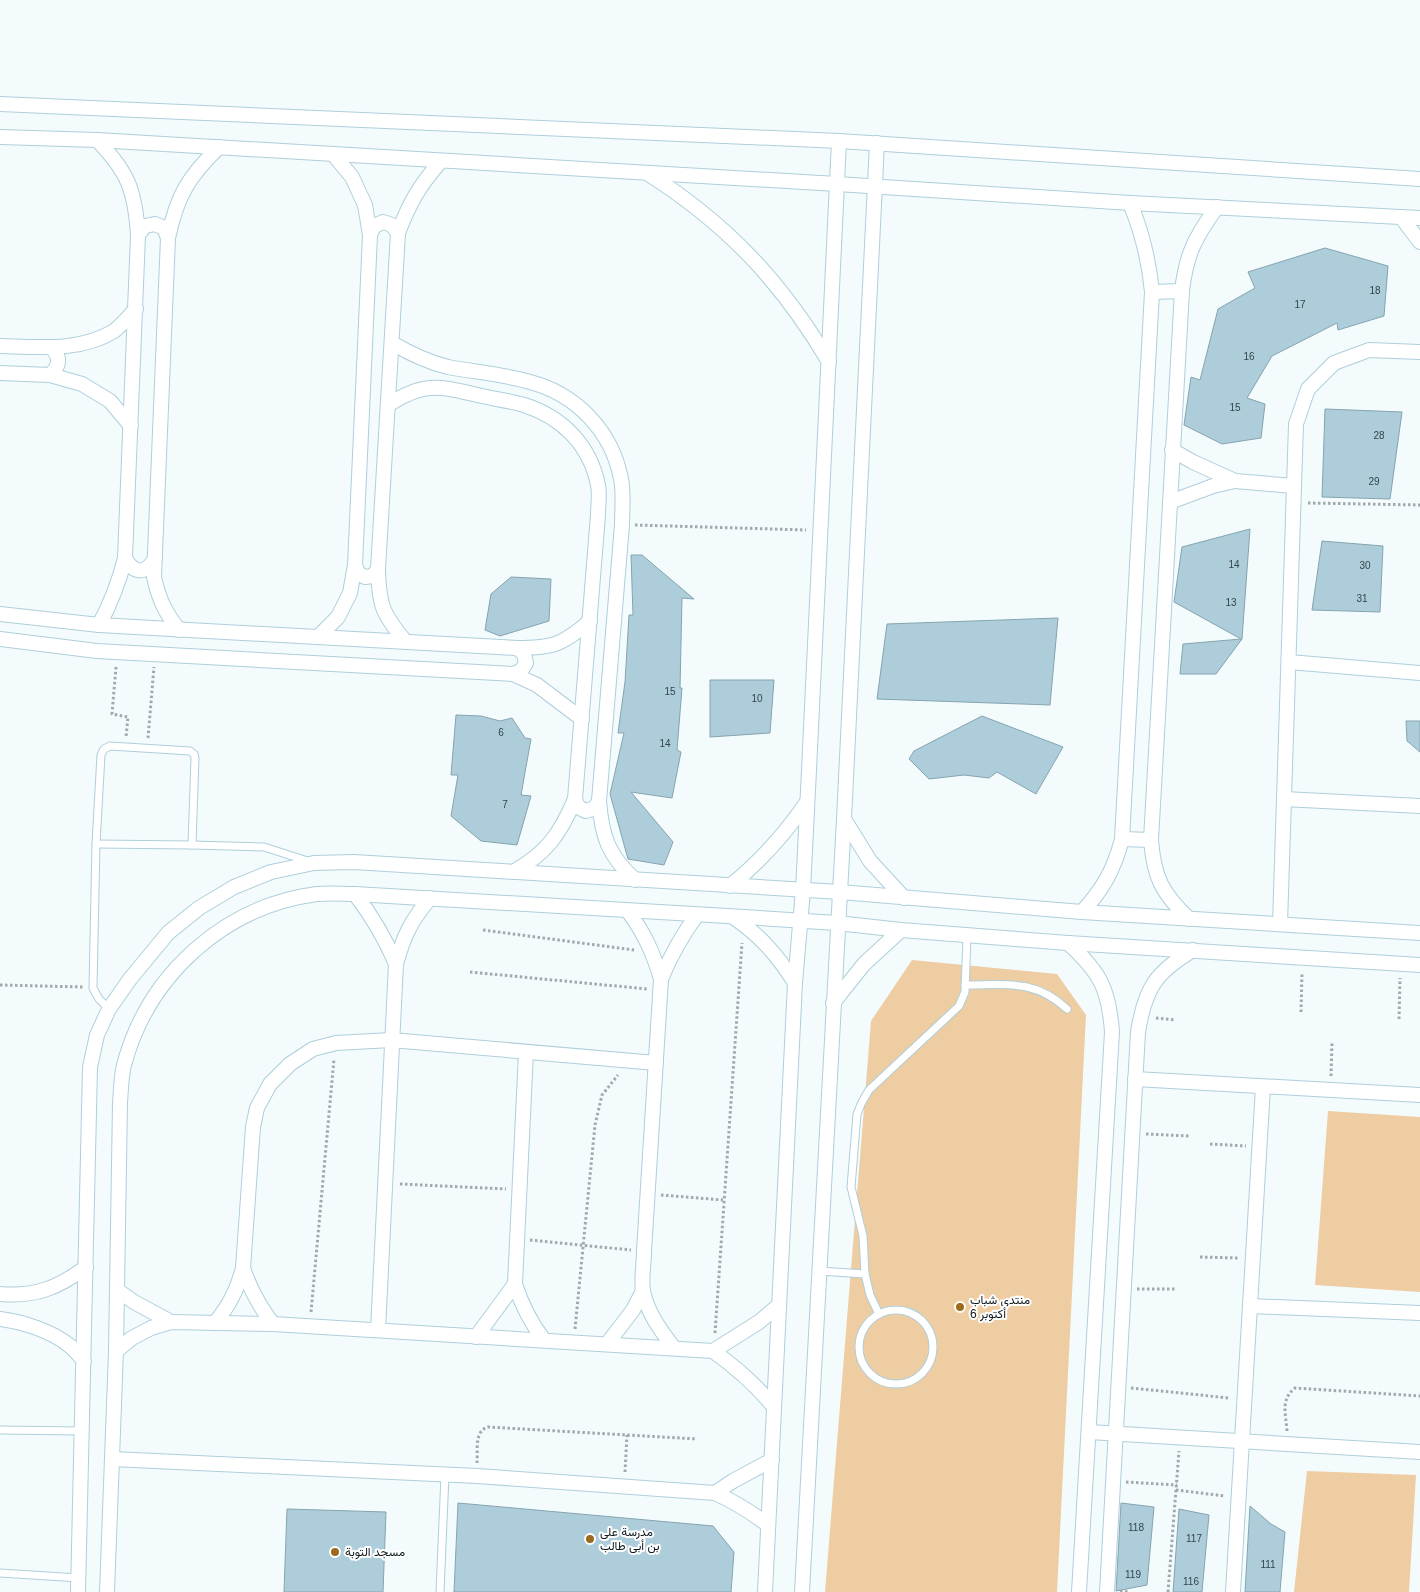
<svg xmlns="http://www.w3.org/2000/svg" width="1420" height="1592" viewBox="0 0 1420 1592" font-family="Helvetica,Vazirmatn,sans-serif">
  <rect width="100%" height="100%" fill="#f4fbfd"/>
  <g fill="#eecda2">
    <polygon points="912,960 1057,974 1086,1015 1057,1592 825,1592 871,1021"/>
    <polygon points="1328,1111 1420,1117 1420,1292 1315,1285"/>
    <polygon points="1307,1471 1416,1475 1409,1592 1294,1592"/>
  </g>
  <g fill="#accdd9" stroke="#84a4b0">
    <polygon points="1325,248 1388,266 1384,316 1338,330 1337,323 1272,356 1247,398 1265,404 1261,438 1222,444 1184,425 1191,377 1200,380 1218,309 1255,288 1248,272"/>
    <polygon points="1325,409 1402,412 1390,499 1322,497"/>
    <polygon points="1250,529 1242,639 1216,674 1180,674 1183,644 1241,639 1174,602 1182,547"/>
    <polygon points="1322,541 1383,546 1380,612 1312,610"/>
    <polygon points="631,555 642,555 694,599 682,598 680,688 682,688 677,750 681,752 672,798 631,792 673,842 664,865 628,859 610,794 624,733 618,733 625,682 629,615 633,615"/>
    <polygon points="511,577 551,579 549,621 500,636 485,630 491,594"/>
    <polygon points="1058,618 1050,705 877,699 887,624"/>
    <polygon points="710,680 774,680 770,733 710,737"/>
    <polygon points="456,715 481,716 500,721 512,718 525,738 531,739 521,795 531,796 517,845 481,841 451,816 458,775 451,775"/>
    <polygon points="982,716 1063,747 1036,794 997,772 989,778 964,775 929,779 909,759 914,751"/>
    <polygon points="1406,721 1420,721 1420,752 1407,741"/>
    <polygon points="458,1503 713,1526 734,1552 731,1592 454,1592"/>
    <polygon points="1121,1503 1154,1507 1147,1585 1116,1591"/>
    <polygon points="1250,1506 1271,1524 1285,1532 1280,1592 1245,1592"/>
    <polygon points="287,1509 386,1512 383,1592 284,1592"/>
    <polygon points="1179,1509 1209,1515 1202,1592 1173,1592"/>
  </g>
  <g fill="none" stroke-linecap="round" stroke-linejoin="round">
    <g stroke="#aecfdb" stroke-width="9">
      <g id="lane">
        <polyline points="96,844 192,845 264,847 311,862"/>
        <path d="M965,985C1007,985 1035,979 1067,1009"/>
        <polyline points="109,1009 99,999 93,988 96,844 101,755 104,749 110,746 190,751 194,754 195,758 192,845"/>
        <polyline points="819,1271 865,1274"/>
        <circle cx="896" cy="1347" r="37"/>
        <polyline points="879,1314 870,1295 865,1274 863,1236 851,1187 857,1114 862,1102 869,1090 959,1006 965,992 967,935"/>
        <polyline points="0,1430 82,1431"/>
        <polyline points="0,1573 79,1578"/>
        <polyline points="440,1592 445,1475"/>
      </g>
    </g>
    <g stroke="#aecfdb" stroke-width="16">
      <g id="street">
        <polyline points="0,104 839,141 1420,179"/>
        <polyline points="0,137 97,140 837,184 1130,203 1420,218"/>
        <path d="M97,140C128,172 135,190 138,235L125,558C119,582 111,603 99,625"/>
        <path d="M647,173C727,224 781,281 829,362"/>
        <polyline points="1401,217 1420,242"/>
        <polyline points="138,235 145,226 155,224 164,228 168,238"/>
        <polyline points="370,235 374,226 383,222 392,225 398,233"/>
        <polyline points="1152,292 1182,291"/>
        <path d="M392,343C409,353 427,362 448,367C475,372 503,374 530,382C576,394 612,431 621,479C624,493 622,510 622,525L599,801C602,837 608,855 635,880"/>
        <path d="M0,346C38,347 80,352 114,331C122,325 129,316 136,309"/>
        <polyline points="0,373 50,375 82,384 110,401 131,426"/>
        <path d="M50,375C60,366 61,358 52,348"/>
        <path d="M388,405C426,380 441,387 482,396C496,399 510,401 524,405C562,417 590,445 598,485C600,494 598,505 598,515L575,799C560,834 547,853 513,872"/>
        <polyline points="1172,450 1193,462 1235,481 1294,486"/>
        <polyline points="1170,502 1213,486 1235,481"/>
        <path d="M125,558C134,575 147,574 155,558"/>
        <polyline points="355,565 358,573 365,577 373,576 378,569"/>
        <path d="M0,614L99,625L517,648C553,648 562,645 590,621"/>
        <path d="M179,630C165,612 159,600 154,577L168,238C177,196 188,177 219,147"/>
        <polyline points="318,637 338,617 350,593 355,565 370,235 365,205 352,177 333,154"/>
        <polyline points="0,639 97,651 513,674 537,685 582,719"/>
        <path d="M405,641C382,613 379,605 378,569L398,233C410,202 419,186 441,161"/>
        <polyline points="1289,662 1420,673"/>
        <polyline points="513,674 521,671 526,663 524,654 517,648"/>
        <polyline points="575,799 578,807 586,811 595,808 599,801"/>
        <polyline points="1284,799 1420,806"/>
        <polyline points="844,819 870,861 904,898"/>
        <polyline points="1122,839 1151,840"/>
        <path d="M730,886C761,861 785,834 807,802"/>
        <path d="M355,894C372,916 385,938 396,964"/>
        <path d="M628,911C644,933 653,952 661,979"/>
        <path d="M1082,912C1103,889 1114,870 1122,839L1152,292C1149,260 1142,232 1130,203"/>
        <path d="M733,917C760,935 778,956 795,983"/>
        <path d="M1189,919C1162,893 1154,878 1151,840L1182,291C1186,255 1195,237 1217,207"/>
        <polyline points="1280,924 1296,424 1308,389 1334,363 1369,350 1420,352"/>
        <path d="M1068,943C1100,972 1109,989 1112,1032L1079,1592"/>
        <polyline points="833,1003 864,964 901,930"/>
        <path d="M526,1052L515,1284C522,1306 530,1322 544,1340"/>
        <polyline points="1135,1079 1420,1095"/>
        <path d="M243,1268C250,1289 259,1306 273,1324"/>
        <polyline points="117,1290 134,1302 171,1322"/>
        <path d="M0,1294C35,1297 58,1288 86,1267"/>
        <polyline points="1250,1306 1420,1313"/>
        <path d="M0,1319C23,1322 52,1331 70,1346C75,1350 80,1356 84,1361"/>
        <path d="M215,1323C229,1305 237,1291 243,1268L253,1127L257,1108L270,1084L290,1064L313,1049L336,1043L391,1040L656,1063"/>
        <path d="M378,1330L396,964C404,935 411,921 430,898"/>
        <polyline points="476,1337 515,1284"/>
        <polyline points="607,1344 633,1310 643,1291"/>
        <path d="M674,1348C661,1331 647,1312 643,1291C641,1279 644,1264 644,1251L661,979C671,955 682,935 697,915"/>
        <path d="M116,1351L132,1338L151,1328L171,1322L273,1324L713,1351C737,1368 756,1385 774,1407"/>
        <polyline points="713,1351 759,1322 779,1305"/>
        <polyline points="1089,1432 1420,1452"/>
        <path d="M112,1459L477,1476L715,1493C735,1502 751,1512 768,1525"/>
        <polyline points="715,1493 733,1481 772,1460"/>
        <polyline points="78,1592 90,1067 97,1035 109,1009 130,979 168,933 199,908 234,887 271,872 314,863 354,862 840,892 1082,912 1420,933"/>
        <path d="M107,1592L116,1351L120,1103C121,1090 121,1077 124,1065C148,975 224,906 317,894C330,893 343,894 355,894L744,917L837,923L901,930L1068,943L1420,965"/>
        <polyline points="765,1592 795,983 803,890 809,770 839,141"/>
        <polyline points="802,1592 844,819 877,143"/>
        <path d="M1107,1592L1138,1032C1145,988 1156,972 1193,950"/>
        <polyline points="1233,1592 1263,1087"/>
      </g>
    </g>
    <g stroke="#a0a9ac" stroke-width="3" stroke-dasharray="2.5 2.5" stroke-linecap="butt">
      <polyline points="1308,503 1420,505"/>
      <polyline points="635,525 806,530"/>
      <polyline points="116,667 112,714 128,717 126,737"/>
      <polyline points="148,738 154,667"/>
      <polyline points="483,930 634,950"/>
      <polyline points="470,972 647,989"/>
      <polyline points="0,985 83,987"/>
      <polyline points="1301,1012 1302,973"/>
      <polyline points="1156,1018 1176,1020"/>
      <polyline points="1399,1019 1400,978"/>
      <polyline points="1331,1076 1332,1042"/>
      <polyline points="1146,1134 1189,1136"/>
      <polyline points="1210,1144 1246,1146"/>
      <polyline points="400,1184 506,1189"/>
      <polyline points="661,1195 723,1200"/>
      <polyline points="530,1240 631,1250"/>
      <polyline points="1200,1257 1239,1258"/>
      <polyline points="1137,1289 1175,1289"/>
      <polyline points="311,1312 334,1059"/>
      <polyline points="575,1329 595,1125 602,1095 618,1075"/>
      <polyline points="715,1333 742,943"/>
      <polyline points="1131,1388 1229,1398"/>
      <path d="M1287,1431C1286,1414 1280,1400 1295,1388L1420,1396"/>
      <path d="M477,1463C478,1450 474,1431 488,1427L697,1439"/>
      <polyline points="625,1472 627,1435"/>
      <polyline points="1126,1482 1177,1485"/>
      <polyline points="1176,1490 1225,1496"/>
      <polyline points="1120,1591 1129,1592"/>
      <polyline points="1168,1592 1179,1451"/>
    </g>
    <use href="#lane" stroke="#fff" stroke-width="7"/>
    <use href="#street" stroke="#fff" stroke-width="14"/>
  </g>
  <g fill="#9b6a1d" stroke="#fff" stroke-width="2">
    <circle cx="960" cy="1307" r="5"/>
    <circle cx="590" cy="1539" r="5"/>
    <circle cx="335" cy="1552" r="5"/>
  </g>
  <g text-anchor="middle" stroke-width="4" stroke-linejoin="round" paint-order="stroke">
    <g font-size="10" fill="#34454b">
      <text x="1375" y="294">18</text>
      <text x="1300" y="308">17</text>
      <text x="1249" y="360">16</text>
      <text x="1235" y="411">15</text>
      <text x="1379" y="439">28</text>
      <text x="1374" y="485">29</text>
      <text x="1234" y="568">14</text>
      <text x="1365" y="569">30</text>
      <text x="1362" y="602">31</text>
      <text x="1231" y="606">13</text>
      <text x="670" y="695">15</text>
      <text x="757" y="702">10</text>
      <text x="501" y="736">6</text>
      <text x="665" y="747">14</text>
      <text x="505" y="808">7</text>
      <text x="1136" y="1531">118</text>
      <text x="1194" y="1542">117</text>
      <text x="1268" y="1568">111</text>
      <text x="1133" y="1578">119</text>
      <text x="1191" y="1585">116</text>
    </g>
    <g font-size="12" fill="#0c181c" stroke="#fff" text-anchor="start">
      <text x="970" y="1304">منتدى شباب<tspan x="970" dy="14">6 أكتوبر</tspan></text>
      <text x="600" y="1536">مدرسة على<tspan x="600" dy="14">بن أبى طالب</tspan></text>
      <text x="345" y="1556">مسجد التوبة</text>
    </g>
  </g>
</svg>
